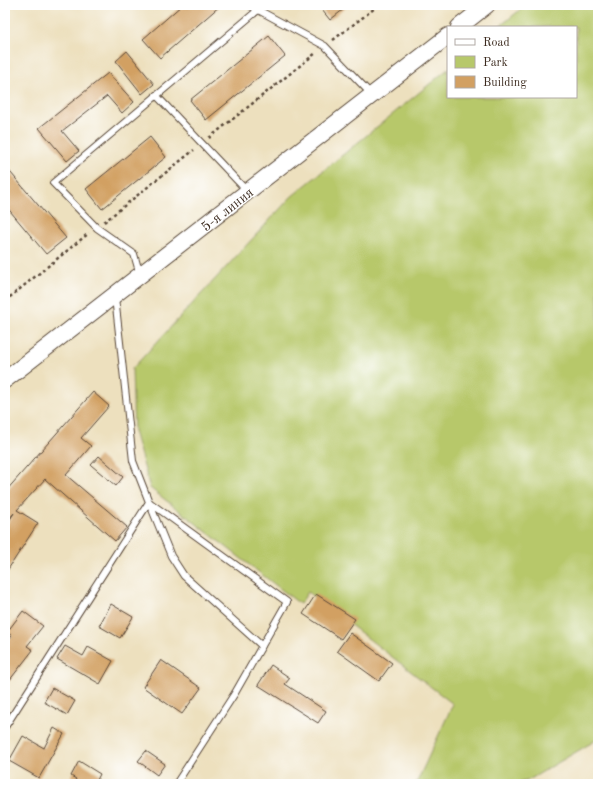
<svg xmlns="http://www.w3.org/2000/svg" width="603" height="789" viewBox="0 0 603 789" font-family="'Old Standard TT',serif">
  <rect width="100%" height="100%" fill="#fff"/>
  <filter id="ink" filterUnits="userSpaceOnUse"><feTurbulence type="fractalNoise" baseFrequency=".025" numOctaves="2"/><feDisplacementMap in="SourceGraphic" scale="8" xChannelSelector="R" yChannelSelector="G"/><feConvolveMatrix kernelMatrix="1 2 1 2 8 2 1 2 1" color-interpolation-filters="sRGB"/></filter>
  <filter id="wash" filterUnits="userSpaceOnUse"><feTurbulence type="fractalNoise" baseFrequency=".012" numOctaves="4" result="noise"/><feDisplacementMap in="SourceGraphic" scale="16" xChannelSelector="R" yChannelSelector="G"/><feGaussianBlur stdDeviation="0.9" result="paint"/><feColorMatrix in="noise" values="0 0 0 0 0 0 0 0 0 0 0 0 0 0 0 0 0 1.4 0 .05"/><feComposite in="paint" operator="in"/></filter>
  <g filter="url(#wash)">
    <rect width="100%" height="100%" fill="#ede0be"/>
    <polygon fill="#b7c86b" stroke="#797944" points="526,5 598,5 598,739 527,781 512,784 416,784 453,704 308,592 300,604 150,488 134,431 132,369 291,197 448,69 448,97 576,97 576,27 499,27"/>
    <g id="blocks">
      <g fill="#d2a062">
        <polygon points="182,5 221,5 160,58 143,39"/>
        <polygon points="318,5 349,5 330,20"/>
        <polygon points="269,36 285,56 206,120 190,100"/>
        <polygon points="127,51 154,84 142,94 116,61"/>
        <polygon points="108,73 134,102 122,113 107,96 62,131 79,151 67,161 39,128"/>
        <polygon points="150,137 166,157 102,209 86,189"/>
        <polygon points="5,166 66,238 46,254 5,205"/>
        <polygon points="93,392 109,406 81,438 91,446 66,475 127,527 115,541 45,479 17,510 38,523 5,574 5,527 14,513 5,524 5,492"/>
        <polygon points="99,456 123,477 116,486 91,465"/>
        <polygon points="316,594 355,619 341,639 303,614"/>
        <polygon points="111,604 133,617 120,638 99,626"/>
        <polygon points="23,611 43,626 27,646 33,650 9,681 5,679 5,644 12,636 7,632"/>
        <polygon points="350,633 392,663 379,681 337,651"/>
        <polygon points="65,646 83,656 88,647 113,661 100,684 57,659"/>
        <polygon points="161,660 201,688 182,714 143,687"/>
        <polygon points="271,665 290,678 285,684 326,711 318,723 258,685"/>
        <polygon points="52,688 75,701 67,715 44,702"/>
        <polygon points="54,728 64,734 39,778 9,761 23,736 44,748"/>
        <polygon points="146,751 165,764 157,775 138,761"/>
        <polygon points="79,761 100,774 95,784 73,784 76,779 71,776"/>
      </g>
    </g>
  </g>
  <g filter="url(#ink)">
    <use href="#blocks" fill-opacity="0" stroke="#564536" stroke-width="1"/>
    <g fill="none" stroke-linecap="round" stroke-linejoin="round">
      <g stroke="#564536" stroke-width="8">
        <g id="service">
          <polyline points="249,5 325,46 371,94"/>
          <polyline points="156,95 247,191"/>
          <polyline points="140,275 134,254 97,228 53,183 264,5"/>
          <polyline points="5,727 149,502 133,461 115,297"/>
          <polyline points="176,784 235,693 287,602 149,502 171,556 184,576 262,646"/>
        </g>
      </g>
      <g stroke="#564536" stroke-width="18">
        <g id="tertiary">
          <polyline points="459,27 487,5"/>
          <polyline points="5,380 448,36"/>
        </g>
      </g>
      <g stroke="#564536" stroke-width="2.5" stroke-dasharray="3 3" stroke-linecap="butt">
        <polyline points="333,40 379,5"/>
        <polyline points="209,138 316,53"/>
        <polyline points="104,222 194,150"/>
        <polyline points="5,301 89,233"/>
      </g>
      <use href="#service" stroke="#fff" stroke-width="6"/>
      <use href="#tertiary" stroke="#fff" stroke-width="16"/>
    </g>
  </g>
  <g text-anchor="middle" stroke-width="3" stroke-linejoin="round" paint-order="stroke">
    <g font-size="14" fill="#3b2a1e" stroke="#fff">
      <text transform="translate(227 209) rotate(-38)" y="5">5-я линия</text>
    </g>
  </g>
  <rect width="603" height="789" fill="none" stroke="#fff" stroke-width="20"/>
  <rect x="447" y="26" width="130" height="72" fill="#ffffff" stroke="#b1aaa5"/>
  <rect x="455" y="39" width="20" height="6" fill="#ffffff" stroke="#b1aaa5"/>
  <text x="483" y="46" font-size="12" fill="#3b2a1e">Road</text>
  <rect x="455" y="56" width="20" height="12" fill="#b7c86b" stroke="#b1aaa5"/>
  <text x="483" y="66" font-size="12" fill="#3b2a1e">Park</text>
  <rect x="455" y="76" width="20" height="12" fill="#d2a062" stroke="#b1aaa5"/>
  <text x="483" y="86" font-size="12" fill="#3b2a1e">Building</text>
</svg>
